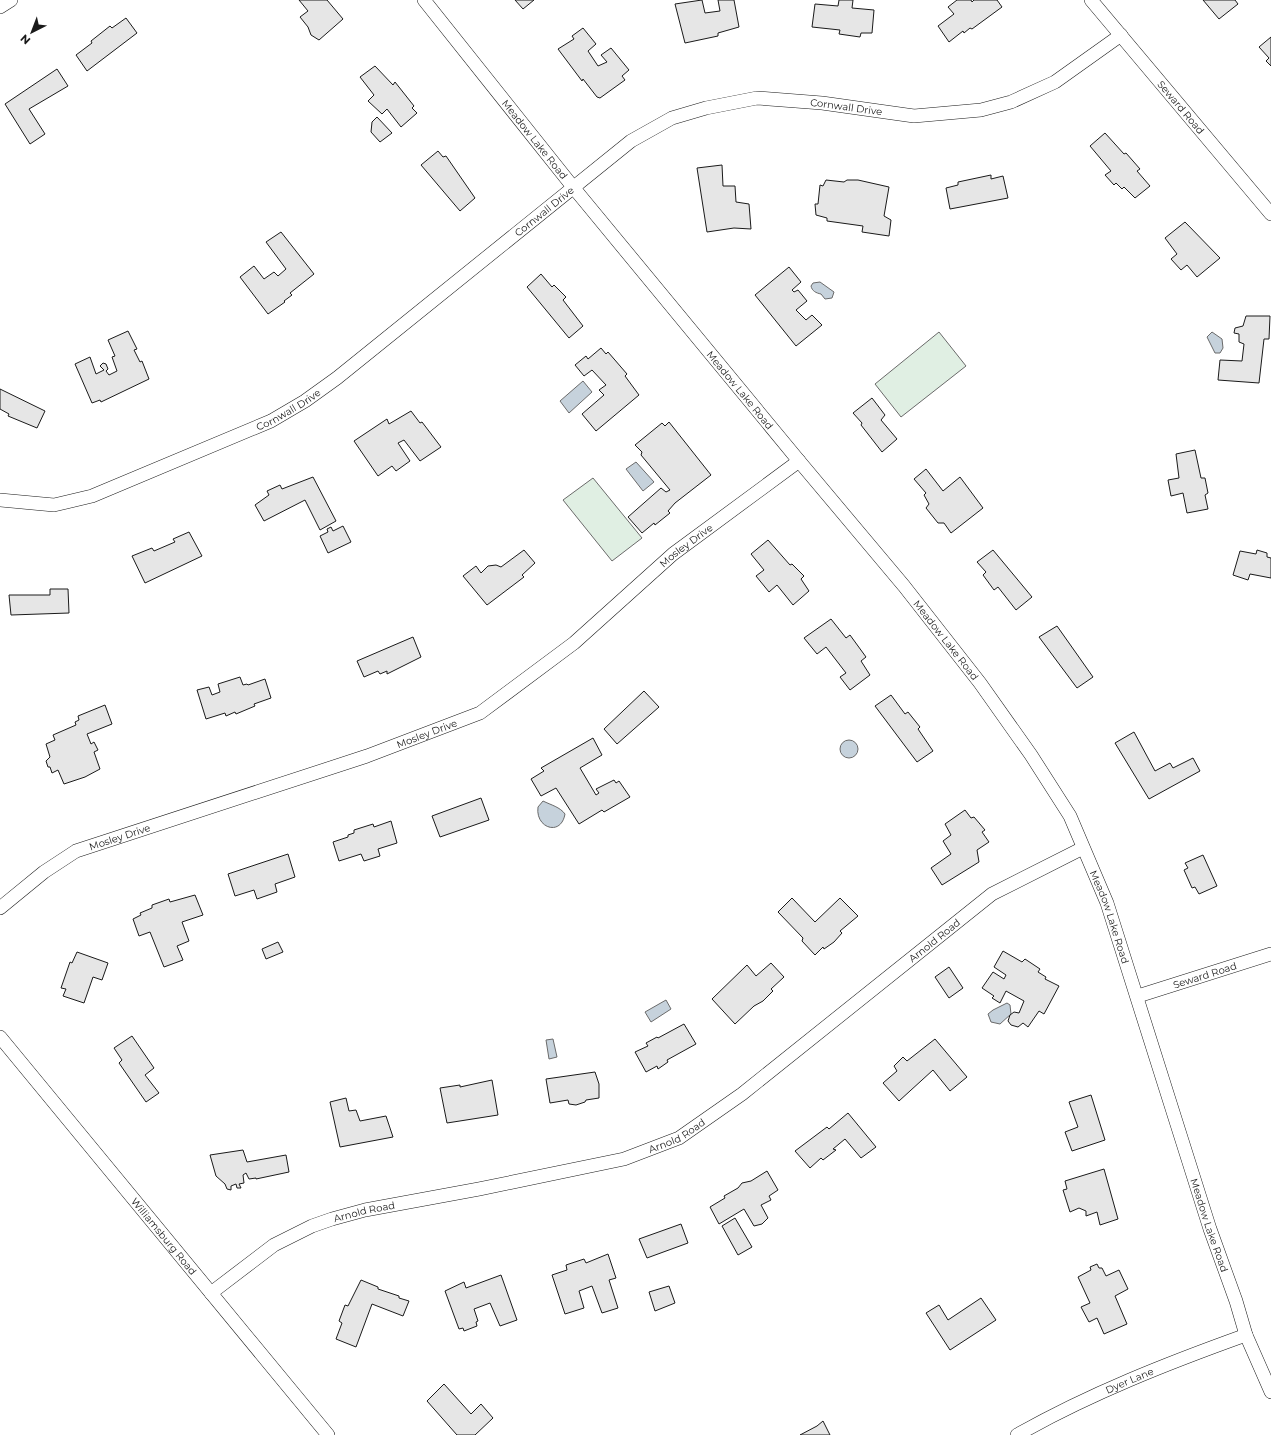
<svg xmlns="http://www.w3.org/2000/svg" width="1271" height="1435" viewBox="0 0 1271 1435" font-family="Montserrat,sans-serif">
  <rect width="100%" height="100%" fill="#fff"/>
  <g fill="#e0efe3" stroke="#6a6a6a">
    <polygon points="939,332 966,366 901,417 875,384"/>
    <polygon points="593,478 642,538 612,561 563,500"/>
  </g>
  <g fill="#c6d2dc" stroke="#6a6a6a">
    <path d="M820,282L834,292L832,298L825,299L821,294C816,293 812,291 811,286L813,283Z"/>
    <polygon points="1212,332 1222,339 1223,348 1220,353 1215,353 1207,337"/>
    <polygon points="583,381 592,392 569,413 560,401"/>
    <polygon points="636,462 654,482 643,491 626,469"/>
    <circle cx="849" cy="749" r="9"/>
    <path d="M543,801C551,805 560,807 565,814C561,837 535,828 538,807Z"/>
    <polygon points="666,1000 671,1009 651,1022 645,1012"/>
    <polygon points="1007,1003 1010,1005 1011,1014 1000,1024 991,1022 988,1014 993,1010"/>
    <polygon points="553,1039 557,1057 549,1059 546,1040"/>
  </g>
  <g fill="#e6e6e6" stroke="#1a1a1a">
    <polygon points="299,0 327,0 343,19 319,40 311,35 308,27 300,17 308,11"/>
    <polygon points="515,0 534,0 523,9"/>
    <polygon points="702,0 705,13 720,11 718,0 734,0 739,27 718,33 718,36 685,43 675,4"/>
    <polygon points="839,0 853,0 852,8 874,10 872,33 861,33 860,37 839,34 840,30 812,27 815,4 838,6"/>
    <polygon points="957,0 971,0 972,2 974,0 997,0 1002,7 972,29 970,28 964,33 963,31 949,42 938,26 954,14 948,7"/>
    <polygon points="1203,0 1235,0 1238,4 1219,19"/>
    <polygon points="126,18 137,33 87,71 76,55 92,43 91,41 110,26 112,28"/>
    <polygon points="583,28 596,44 588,51 598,66 607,62 601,55 611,48 629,70 622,76 625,80 600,98 597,97 583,79 582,81 558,49 574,39 572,36"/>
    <polygon points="1271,37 1271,66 1266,61 1269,58 1259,47"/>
    <polygon points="375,66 393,85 395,82 414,106 412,108 417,113 401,127 387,109 382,114 368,101 374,95 360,77"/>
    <polygon points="57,69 68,86 29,109 45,134 30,144 5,104"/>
    <polygon points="377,117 392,133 380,142 371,132 372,122"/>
    <polygon points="1105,133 1124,154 1126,153 1140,169 1137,171 1150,186 1135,198 1124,187 1122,189 1116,183 1114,185 1105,175 1111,171 1090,146"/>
    <polygon points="438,151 443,157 446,156 475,198 460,211 421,165"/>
    <polygon points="722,165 723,186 735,186 736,202 749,204 751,229 734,228 707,232 697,168"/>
    <polygon points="991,175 991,179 1003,176 1008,198 950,209 946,188 958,185 958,182"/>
    <polygon points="826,180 844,182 847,180 858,180 889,187 884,216 891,220 889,236 862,232 863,226 827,221 827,218 816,215 815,204 818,204 820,185 823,186"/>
    <polygon points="1185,222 1220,258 1197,277 1187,265 1181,270 1171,259 1177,254 1165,238"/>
    <polygon points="281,232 314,274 290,293 292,295 284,301 285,302 268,314 240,277 254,266 264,279 274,272 278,276 286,269 266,242"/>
    <polygon points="789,267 801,282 792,290 794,292 798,290 807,301 796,310 806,320 812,315 822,325 796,346 755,295"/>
    <polygon points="541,274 552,287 554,285 566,297 563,300 583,326 569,338 527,287"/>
    <polygon points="1246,316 1270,316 1269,339 1264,339 1259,383 1218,380 1220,360 1242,361 1244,344 1239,342 1239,334 1234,333 1235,328 1243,326"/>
    <polygon points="128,331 137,349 134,350 140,362 142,361 149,379 101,402 100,400 92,403 75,364 90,357 96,374 104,370 100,366 103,363 106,364 108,369 106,371 109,375 117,371 112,357 115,356 108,340"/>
    <polygon points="601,348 606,354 608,352 627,374 625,376 639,395 596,431 582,414 604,395 599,390 606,385 592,370 584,376 575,365 586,356 588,359"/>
    <polygon points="0,389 45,411 37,428 8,416 9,414 0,409"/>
    <polygon points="872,398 885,415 881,420 897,439 882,452 861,425 862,423 853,413"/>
    <polygon points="411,411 420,423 422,422 441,447 420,461 404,440 398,443 410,461 396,471 392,466 378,476 354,441 387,419 389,424"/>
    <polygon points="669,422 711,475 675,503 668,511 670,513 655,525 654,523 642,533 628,517 661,488 666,492 670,490 641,455 642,452 635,445 662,423 665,426"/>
    <polygon points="1195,450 1201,478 1205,478 1208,493 1205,495 1208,509 1187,513 1183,493 1171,496 1168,480 1179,478 1176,454"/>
    <polygon points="926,469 943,491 960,477 983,508 951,533 944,523 938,523 926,508 929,504 924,495 926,493 914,479"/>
    <polygon points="313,477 336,521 320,530 305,500 264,521 255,505 269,495 267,491 280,485 282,489"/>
    <polygon points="343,526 351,542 328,553 320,536 328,532 327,529 331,527 333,531"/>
    <polygon points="189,532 202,556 145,583 132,556 152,548 154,551 175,542 173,539"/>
    <polygon points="768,540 790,565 792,564 804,576 801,579 809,591 793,605 777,585 769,592 756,576 764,570 751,554"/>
    <polygon points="524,550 535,563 522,575 524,577 487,605 463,576 476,566 481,573 488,566 496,565 501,567"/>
    <polygon points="993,550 1032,597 1016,610 998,587 994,590 983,575 986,572 977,562"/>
    <polygon points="1257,550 1267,553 1267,557 1271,558 1271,578 1250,574 1248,580 1233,575 1240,551 1256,554"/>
    <polygon points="50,589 68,589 69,613 11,615 9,595 50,595"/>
    <polygon points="831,619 846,638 850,635 866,657 861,661 870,675 850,690 840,677 846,673 826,647 817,654 804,638"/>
    <polygon points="1057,626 1093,677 1077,688 1039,637"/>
    <polygon points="413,637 421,657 387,674 387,671 380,674 378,671 364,677 357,661"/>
    <polygon points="240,677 243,685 247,684 248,685 265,679 271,698 254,704 255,706 236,714 235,712 226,716 225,713 206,719 197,690 209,687 212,695 220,692 218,684"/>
    <polygon points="644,691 659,707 617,744 604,729"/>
    <polygon points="891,695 905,714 908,712 920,727 918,729 933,751 917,762 875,706"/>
    <polygon points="105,705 112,724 87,734 91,744 94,742 98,750 94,752 100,769 85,777 64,784 58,770 52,773 50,767 48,767 46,761 50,757 46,744 55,740 53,735 76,725 75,722 79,720 78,716"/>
    <polygon points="1134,732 1155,771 1170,763 1173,768 1193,758 1200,771 1149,799 1115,743"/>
    <polygon points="593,738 602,755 580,768 596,795 599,793 596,789 614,780 616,783 619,781 630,797 604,812 602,810 579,824 556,788 541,796 531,779 544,771 541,768"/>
    <polygon points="481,798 489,820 440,837 432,816"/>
    <polygon points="965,810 971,818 974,817 985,830 982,832 989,842 977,850 979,862 942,885 931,868 951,854 943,841 951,835 945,824"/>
    <polygon points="391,821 397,843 378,849 380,856 364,861 361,854 339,861 333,842 348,837 348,835 354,833 354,830 373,824 374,827"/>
    <polygon points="288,854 295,877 275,884 277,892 257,899 254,890 235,896 228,874"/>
    <polygon points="1203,855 1217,886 1199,894 1195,887 1192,888 1184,870 1188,868 1185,863"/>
    <polygon points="195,895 203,915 182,922 189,941 177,946 183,960 164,967 150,932 139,936 133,919 141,915 140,913 152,908 152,905 169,899 170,902"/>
    <polygon points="792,898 815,922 840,898 858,916 840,931 842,933 834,942 824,949 823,947 815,955 802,941 803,938 778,912"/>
    <polygon points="278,942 283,952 266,959 262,949"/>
    <polygon points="1003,951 1022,962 1025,959 1040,969 1038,972 1046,977 1045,979 1059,986 1044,1014 1039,1011 1028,1027 1023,1023 1018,1027 1011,1025 1008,1021 1010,1015 1014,1012 1019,1013 1024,1001 1006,991 1000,1003 992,998 994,996 982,988 993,972 1004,979 1006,975 994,967"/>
    <polygon points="77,952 108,963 102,980 93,977 84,1003 63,996 66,989 61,988 70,962 72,963"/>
    <polygon points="771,963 784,977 771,989 773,991 763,1001 754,1006 735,1024 712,999 747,965 756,976"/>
    <polygon points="949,967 963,988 949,998 935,977"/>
    <polygon points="684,1024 696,1044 667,1060 668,1062 658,1069 657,1066 646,1072 635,1052 648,1046 646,1043 657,1037 658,1038"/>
    <polygon points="132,1036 154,1068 145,1075 159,1093 146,1102 119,1063 122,1060 114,1048"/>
    <polygon points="935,1039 967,1077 950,1091 933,1070 899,1101 883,1083 897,1071 894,1066 903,1057 907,1061"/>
    <polygon points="595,1072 599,1084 599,1098 586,1100 585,1102 576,1105 569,1104 568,1100 550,1103 546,1079"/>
    <polygon points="492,1080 498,1115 447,1123 440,1088 460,1085 460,1087"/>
    <polygon points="1091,1095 1105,1140 1072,1151 1065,1132 1078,1127 1069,1102"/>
    <polygon points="346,1098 349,1111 356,1110 360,1121 386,1116 393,1137 340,1147 330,1102"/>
    <polygon points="848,1113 876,1147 861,1158 845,1139 833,1149 836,1150 823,1160 821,1158 810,1168 795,1151 827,1127 829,1129"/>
    <polygon points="243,1150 247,1162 286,1155 289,1172 256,1179 256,1178 249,1179 246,1173 243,1175 244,1183 239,1184 241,1188 237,1188 236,1184 231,1186 231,1190 227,1189 225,1184 216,1176 210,1155"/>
    <polygon points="1104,1169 1118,1219 1100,1225 1097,1212 1086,1216 1086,1211 1079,1208 1070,1212 1063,1190 1067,1189 1065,1181"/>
    <polygon points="767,1171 778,1190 769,1196 771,1200 761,1205 768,1218 762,1224 754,1226 744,1209 719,1224 710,1207 725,1198 724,1196 738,1188 742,1183 751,1181"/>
    <polygon points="735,1218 752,1247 738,1255 722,1226"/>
    <polygon points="681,1224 688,1243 647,1258 639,1239"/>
    <polygon points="608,1254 616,1278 609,1280 618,1308 602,1313 592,1286 579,1291 584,1308 565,1314 552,1275 567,1270 566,1265 584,1259 586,1263"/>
    <polygon points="1097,1264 1099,1268 1102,1268 1106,1276 1119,1270 1128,1289 1115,1296 1127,1324 1104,1334 1097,1318 1089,1322 1081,1307 1090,1303 1078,1277 1091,1270 1090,1267"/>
    <polygon points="501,1275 517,1320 500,1326 490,1303 474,1309 478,1321 476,1322 477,1326 464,1331 463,1328 459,1329 445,1291 464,1282 466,1288"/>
    <polygon points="361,1280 378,1287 378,1289 399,1296 399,1298 409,1301 403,1316 372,1304 356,1347 336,1339 342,1323 339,1321 345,1305 348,1306"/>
    <polygon points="669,1286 675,1303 655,1311 649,1292"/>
    <polygon points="981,1298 996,1320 950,1350 926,1313 939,1305 948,1320"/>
    <polygon points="444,1384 471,1414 481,1404 493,1418 475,1435 457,1435 427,1401"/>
    <polygon points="823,1421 830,1435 800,1435 817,1426"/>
  </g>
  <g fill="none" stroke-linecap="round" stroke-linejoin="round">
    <g stroke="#1a1a1a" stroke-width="14">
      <g id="minor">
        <path id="s1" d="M424,0L573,187L799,461L904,586L980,683L1031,755L1070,816L1107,903L1210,1229L1236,1301L1246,1335L1271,1392"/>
        <path id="s2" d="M1091,0L1271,214"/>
        <polyline points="0,7 11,0"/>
        <path id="s3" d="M0,500L54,505L92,496L271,421L305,401L337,378L631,141L672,118L706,108L757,98L822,103L914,116L981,110L1011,102L1055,82L1121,35"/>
        <path id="s4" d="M0,908L44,872L76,851L367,756L480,713L574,643L673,554L799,461"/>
        <path id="s5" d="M1138,996L1271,954"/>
        <path id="s6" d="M0,1037L328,1435"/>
        <path id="s7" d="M211,1293L274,1245L312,1226L332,1219L365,1210L479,1189L624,1159L679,1138L742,1094L992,894L1083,848"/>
        <path id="s8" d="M1017,1435C1089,1394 1168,1363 1246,1335"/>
      </g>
    </g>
    <use href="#minor" stroke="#fff" stroke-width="13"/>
  </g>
  <g text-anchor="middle" stroke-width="3" stroke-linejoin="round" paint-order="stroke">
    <g font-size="10" fill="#1a1a1a" stroke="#fff">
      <text dy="4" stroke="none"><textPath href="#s3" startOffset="968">Cornwall Drive</textPath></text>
      <text dy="4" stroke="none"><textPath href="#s2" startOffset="140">Seward Road</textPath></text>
      <text dy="4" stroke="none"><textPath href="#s1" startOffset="178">Meadow Lake Road</textPath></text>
      <text dy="4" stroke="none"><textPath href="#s3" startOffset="632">Cornwall Drive</textPath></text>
      <text dy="4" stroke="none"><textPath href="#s1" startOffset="502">Meadow Lake Road</textPath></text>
      <text dy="4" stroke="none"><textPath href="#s3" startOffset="308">Cornwall Drive</textPath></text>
      <text dy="4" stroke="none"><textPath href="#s4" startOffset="788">Mosley Drive</textPath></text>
      <text dy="4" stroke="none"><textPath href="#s1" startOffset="826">Meadow Lake Road</textPath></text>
      <text dy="4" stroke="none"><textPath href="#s4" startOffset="465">Mosley Drive</textPath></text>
      <text dy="4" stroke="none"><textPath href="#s4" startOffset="141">Mosley Drive</textPath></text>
      <text dy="4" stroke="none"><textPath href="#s1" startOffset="1150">Meadow Lake Road</textPath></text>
      <text dy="4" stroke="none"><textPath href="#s7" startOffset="823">Arnold Road</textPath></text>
      <text dy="4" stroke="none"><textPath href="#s5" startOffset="70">Seward Road</textPath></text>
      <text dy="4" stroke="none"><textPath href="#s7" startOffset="499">Arnold Road</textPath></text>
      <text dy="4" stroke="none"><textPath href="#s7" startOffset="176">Arnold Road</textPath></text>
      <text dy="4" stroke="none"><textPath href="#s1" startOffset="1474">Meadow Lake Road</textPath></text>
      <text dy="4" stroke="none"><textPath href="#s6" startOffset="258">Williamsburg Road</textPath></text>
      <text dy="4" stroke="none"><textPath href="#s8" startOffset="125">Dyer Lane</textPath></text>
    </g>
  </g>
  <g transform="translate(32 32) rotate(222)" stroke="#ffffff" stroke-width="3" paint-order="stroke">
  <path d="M0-3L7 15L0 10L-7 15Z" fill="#1a1a1a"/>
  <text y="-6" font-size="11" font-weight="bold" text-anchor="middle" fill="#1a1a1a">N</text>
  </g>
</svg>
